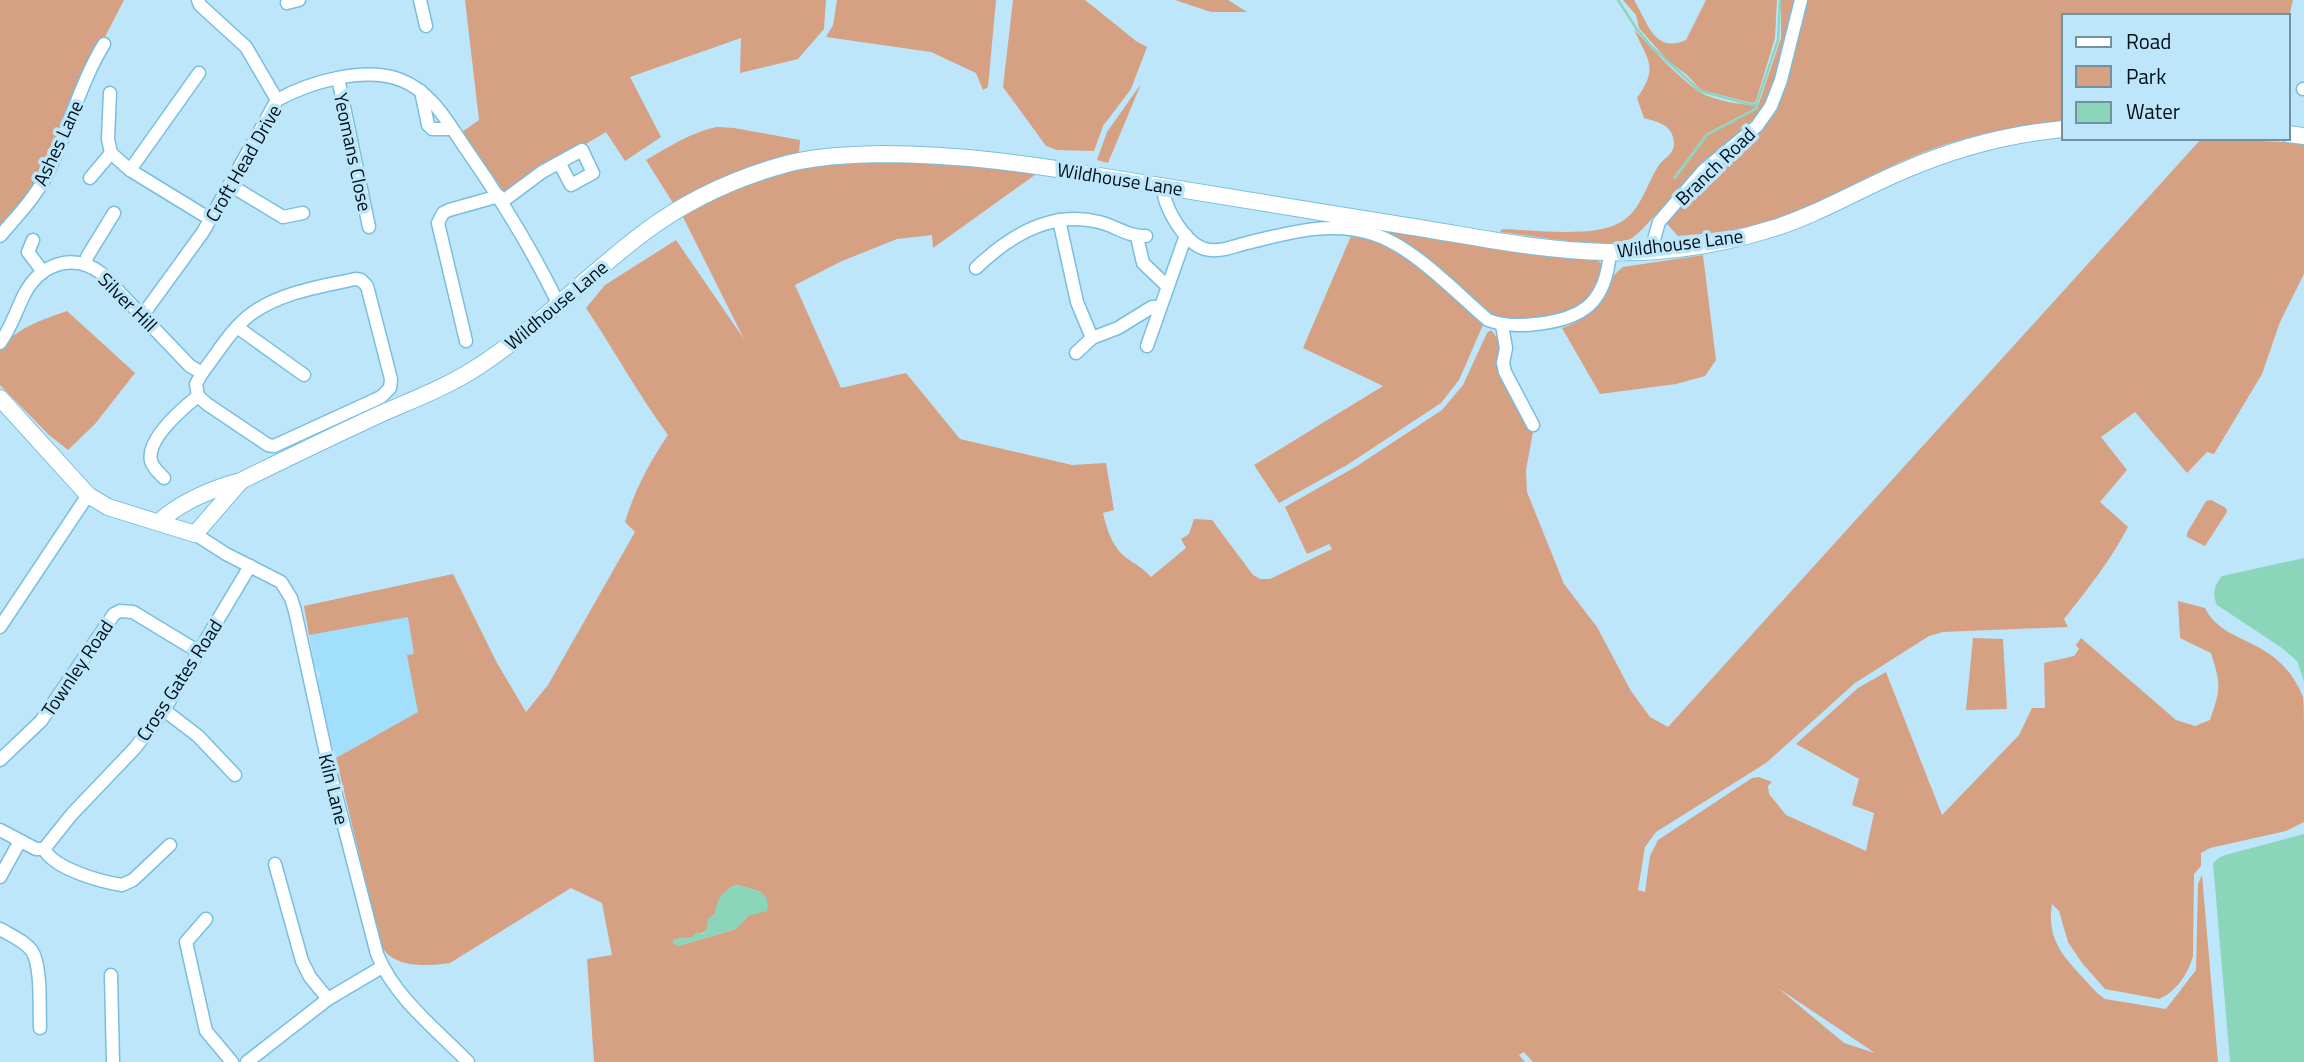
<svg xmlns="http://www.w3.org/2000/svg" width="2304" height="1062" viewBox="0 0 2304 1062" font-family="'Titillium Web',sans-serif">
  <rect width="100%" height="100%" fill="#bde6fa"/>
  <polygon fill="#a1dffd" points="453,574 418,712 336,758 316,682 321,674 315,668 304,606"/>
  <g fill="#d6a083" fill-rule="evenodd">
    <polygon points="0,0 124,0 93,60 40,182 0,234"/>
    <polygon points="465,0 826,0 824,29 798,59 740,73 741,38 630,77 661,137 625,161 606,132 504,192 462,132 479,120"/>
    <polygon points="837,0 996,0 988,87 983,90 976,73 931,52 826,37 833,25"/>
    <polygon points="1013,0 1085,0 1136,41 1147,47 1131,89 1103,126 1094,151 1057,150 1046,146 1003,87"/>
    <polygon points="1175,0 1228,0 1247,12 1211,12"/>
    <path d="M1623,0H1634C1648,23 1654,54 1686,40L1706,0H1777L1775,38L1756,101L1752,103L1701,90L1687,75L1668,61L1639,28L1636,15Z"/>
    <path d="M1781,0H1798L1779,79L1763,115L1664,213L1659,211C1651,219 1642,231 1632,238C1612,251 1527,235 1500,232L1502,229C1532,230 1589,237 1615,225C1641,214 1645,186 1659,165C1664,158 1674,154 1674,144C1674,125 1658,122 1644,118L1637,98C1659,67 1648,61 1634,29C1653,50 1675,74 1698,91C1707,98 1744,107 1756,104L1755,108L1706,134L1673,178L1675,179L1708,135L1757,109L1781,38Z"/>
    <path d="M1807,0H2293L2288,21V16H2064V121C2012,126 1963,136 1914,156C1857,180 1803,215 1742,228C1721,233 1699,234 1678,236L1666,223L1706,177L1756,134L1776,112Z"/>
    <polygon points="1141,84 1108,163 1097,160 1107,132"/>
    <path d="M717,127L734,128L800,140L799,154C754,164 714,181 673,203L646,160C669,147 691,132 717,127Z"/>
    <path d="M2202,138L2304,143V274L2280,322L2262,374L2214,454L2207,452L2187,473L2135,412L2101,437L2127,470L2100,502L2128,527C2110,561 2087,590 2064,619L2068,627L1943,632L1929,636L1855,683L1766,763L1656,832L1645,847L1638,890L1645,892L1650,856L1658,840L1752,778L1759,777L1772,782L1768,786L1769,794L1786,815L1866,851L1874,813L1852,805L1859,779L1796,744L1858,688L1886,672L1942,815L2019,735L2032,708H2045L2044,663L2074,656L2079,649L2076,645L2081,638L2176,720L2195,726L2210,720C2221,688 2221,685 2211,653L2180,638L2178,601L2205,608C2215,629 2237,636 2256,646C2278,657 2294,674 2303,697C2304,708 2304,723 2304,735C2304,764 2304,793 2304,822L2286,831L2210,848L2201,853V866L2194,874L2193,956C2188,974 2176,992 2159,999L2105,989L2082,963L2068,942L2059,911L2052,904C2045,946 2072,964 2098,994L2105,999L2166,1009L2196,970L2198,884L2202,875L2218,1062H1533L1524,1052L1519,1055L1525,1062H594L587,959L612,955L602,903L571,888L450,963C427,966 395,969 381,946L336,758L418,712L407,655L414,654L408,617L309,635L304,606L453,574L497,663L526,712L548,685L635,532L625,522C635,490 649,463 668,435C638,394 614,350 586,308L605,285L676,240L744,339L682,215C722,194 761,175 805,166C879,152 965,165 1039,172L933,248L932,235L897,239L842,261L795,285L841,388L906,373L960,439L1072,465L1106,463L1114,510L1103,513C1107,530 1113,549 1128,559C1137,565 1144,569 1151,577L1186,548L1181,539L1189,534L1194,519L1212,520L1253,575L1260,579H1270L1332,549L1329,544L1307,554L1285,507L1357,466L1442,410L1463,385L1487,333L1491,330L1502,344L1527,421L1533,432L1526,470L1527,492L1564,584L1597,627L1631,691L1650,717L1668,727ZM737,885L761,892L748,916L736,929L678,946L674,939L691,938L706,931L731,887ZM1778,988L1875,1053L1844,1043Z"/>
    <polygon points="1382,227 1595,259 1603,264 1596,288 1577,311 1526,322 1496,318 1381,234"/>
    <polygon points="1351,236 1374,239 1393,251 1404,254 1416,261 1483,325 1459,380 1441,403 1347,465 1279,503 1254,465 1383,386 1303,348"/>
    <path d="M1703,255L1716,360L1705,376L1676,384L1600,394L1562,328C1603,315 1596,288 1623,267Z"/>
    <path d="M67,311L135,373L95,424L68,450L48,434L0,385V348C19,327 41,320 67,311Z"/>
    <polygon points="2211,500 2226,508 2227,512 2205,546 2187,537 2187,533 2206,501"/>
    <polygon points="1973,638 2003,639 2007,709 1966,710"/>
  </g>
  <g fill="#8bd6ba">
    <path d="M2304,558V681L2297,661L2282,648L2217,605C2212,593 2214,586 2222,576Z"/>
    <polygon points="2304,834 2304,1062 2230,1062 2213,863 2220,857 2229,854"/>
    <path d="M737,885C752,889 772,891 767,911L748,916L736,929L678,946L673,944V939L691,938L697,932L702,934L706,931L708,919L715,913C716,899 724,889 737,885Z"/>
  </g>
  <g fill="none" stroke-linecap="round" stroke-linejoin="round">
    <g stroke="#8bd6ba" stroke-width="2.5">
      <polyline points="1618,0 1636,28 1652,47 1700,91 1752,105 1757,103 1778,40 1780,0"/>
      <polyline points="1675,178 1707,135 1756,109 1757,103"/>
    </g>
    <g stroke="#79bede" stroke-width="15">
      <g id="minor">
        <polyline points="198,0 200,5 246,47 277,100"/>
        <polyline points="420,0 426,26"/>
        <polyline points="287,3 299,0"/>
        <polyline points="338,78 369,227"/>
        <polyline points="2303,89 2304,89"/>
        <polyline points="421,91 428,125 432,129 452,129"/>
        <polyline points="110,93 108,139 111,153"/>
        <polyline points="111,153 130,170 210,219"/>
        <polyline points="130,170 199,73"/>
        <polyline points="90,178 111,153"/>
        <polyline points="230,185 283,217 303,213"/>
        <path d="M1163,186C1163,206 1184,243 1205,249C1219,253 1234,246 1247,243C1288,233 1331,220 1373,234C1414,247 1455,292 1488,320C1504,326 1519,326 1536,324C1584,319 1606,302 1610,252"/>
        <polyline points="503,201 542,172 582,150 593,173 571,185 560,164"/>
        <polyline points="1059,220 1077,302 1092,338"/>
        <path d="M0,236C16,217 34,199 46,176C68,133 79,85 104,44"/>
        <polyline points="1137,237 1143,263 1167,286"/>
        <polyline points="33,240 28,252 43,272"/>
        <polyline points="1651,250 1659,222 1704,170 1757,126 1771,106 1781,80 1801,0"/>
        <polyline points="86,265 87,257 114,213"/>
        <path d="M976,268C1009,236 1051,210 1099,222C1116,226 1128,237 1146,236"/>
        <path d="M142,316L203,232L277,100C310,82 364,66 401,80C432,92 448,123 466,149C501,199 532,249 559,305"/>
        <polyline points="1502,325 1506,348 1503,363 1505,372 1533,425"/>
        <polyline points="237,327 304,375"/>
        <polyline points="466,341 438,223 443,213 449,210 499,196"/>
        <path d="M0,343C11,328 16,311 24,295C40,264 72,252 101,273L190,366L202,373"/>
        <polyline points="1147,346 1186,235"/>
        <polyline points="1076,353 1092,338 1118,328 1152,307 1159,307"/>
        <path d="M164,478C159,473 153,468 151,461C146,439 183,408 198,396L196,384L202,373C217,354 231,329 251,314C281,292 320,287 355,279L361,280L367,286L391,379L390,388L381,397L274,446L268,445L207,404L198,396"/>
        <path d="M195,534L226,554L281,582L291,598L295,611L330,772L377,954C395,998 436,1029 468,1062"/>
        <polyline points="0,627 88,495"/>
        <polyline points="164,710 198,736 235,775"/>
        <polyline points="0,760 41,721 114,614 120,611 133,612 199,652"/>
        <path d="M0,830L36,849H44C54,869 102,882 122,885L133,880L170,845"/>
        <polyline points="44,849 72,814 135,748 164,710 250,566"/>
        <polyline points="275,864 302,961 310,977 328,999"/>
        <polyline points="0,877 20,841"/>
        <polyline points="206,919 186,942 206,1031 232,1062"/>
        <path d="M0,929C10,935 25,941 32,951C42,967 39,1009 40,1028"/>
        <polyline points="111,975 113,1062"/>
        <polyline points="247,1062 328,999 382,967"/>
      </g>
    </g>
    <g stroke="#79bede" stroke-width="18">
      <g id="major">
        <polyline points="2288,134 2304,136"/>
        <polyline points="0,398 88,495 108,507 195,534 240,482"/>
        <path d="M159,522C180,502 214,488 241,481C285,459 329,438 374,417C409,401 446,388 479,366C539,327 588,274 646,231C685,202 729,181 776,167C811,156 846,155 882,154C958,154 1031,164 1105,177C1208,194 1311,210 1413,227C1477,237 1542,251 1607,252C1661,254 1719,245 1771,229C1817,215 1860,189 1905,170C1956,148 2008,134 2064,129"/>
      </g>
    </g>
    <use href="#minor" stroke="#fff" stroke-width="12"/>
    <use href="#major" stroke="#fff" stroke-width="16"/>
  </g>
  <g text-anchor="middle" stroke-width="7" stroke-linejoin="round" paint-order="stroke">
    <g font-size="19" fill="#000f18" stroke="#bde6fa">
      <text transform="translate(58 143) rotate(-65)" y="7">Ashes Lane</text>
      <text transform="translate(353 152) rotate(78)" y="7">Yeomans Close</text>
      <text transform="translate(243 163) rotate(-60)" y="7">Croft Head Drive</text>
      <text transform="translate(1715 166) rotate(-44)" y="7">Branch Road</text>
      <text transform="translate(1120 179) rotate(9)" y="7">Wildhouse Lane</text>
      <text transform="translate(1680 243) rotate(-7)" y="7">Wildhouse Lane</text>
      <text transform="translate(128 302) rotate(45)" y="7">Silver Hill</text>
      <text transform="translate(556 305) rotate(-40)" y="7">Wildhouse Lane</text>
      <text transform="translate(77 668) rotate(-56)" y="7">Townley Road</text>
      <text transform="translate(179 680) rotate(-57)" y="7">Cross Gates Road</text>
      <text transform="translate(334 789) rotate(76)" y="7">Kiln Lane</text>
    </g>
  </g>
  <rect x="2062" y="14" width="228" height="126" fill="#bde6fa" stroke="#7190a0" stroke-width="2"/>
  <rect x="2076" y="37" width="35" height="10" fill="#ffffff" stroke="#7190a0" stroke-width="2"/>
  <text x="2126" y="49" font-size="21" fill="#000f18">Road</text>
  <rect x="2076" y="66" width="35" height="21" fill="#d6a083" stroke="#7190a0" stroke-width="2"/>
  <text x="2126" y="84" font-size="21" fill="#000f18">Park</text>
  <rect x="2076" y="102" width="35" height="21" fill="#8bd6ba" stroke="#7190a0" stroke-width="2"/>
  <text x="2126" y="119" font-size="21" fill="#000f18">Water</text>
</svg>
